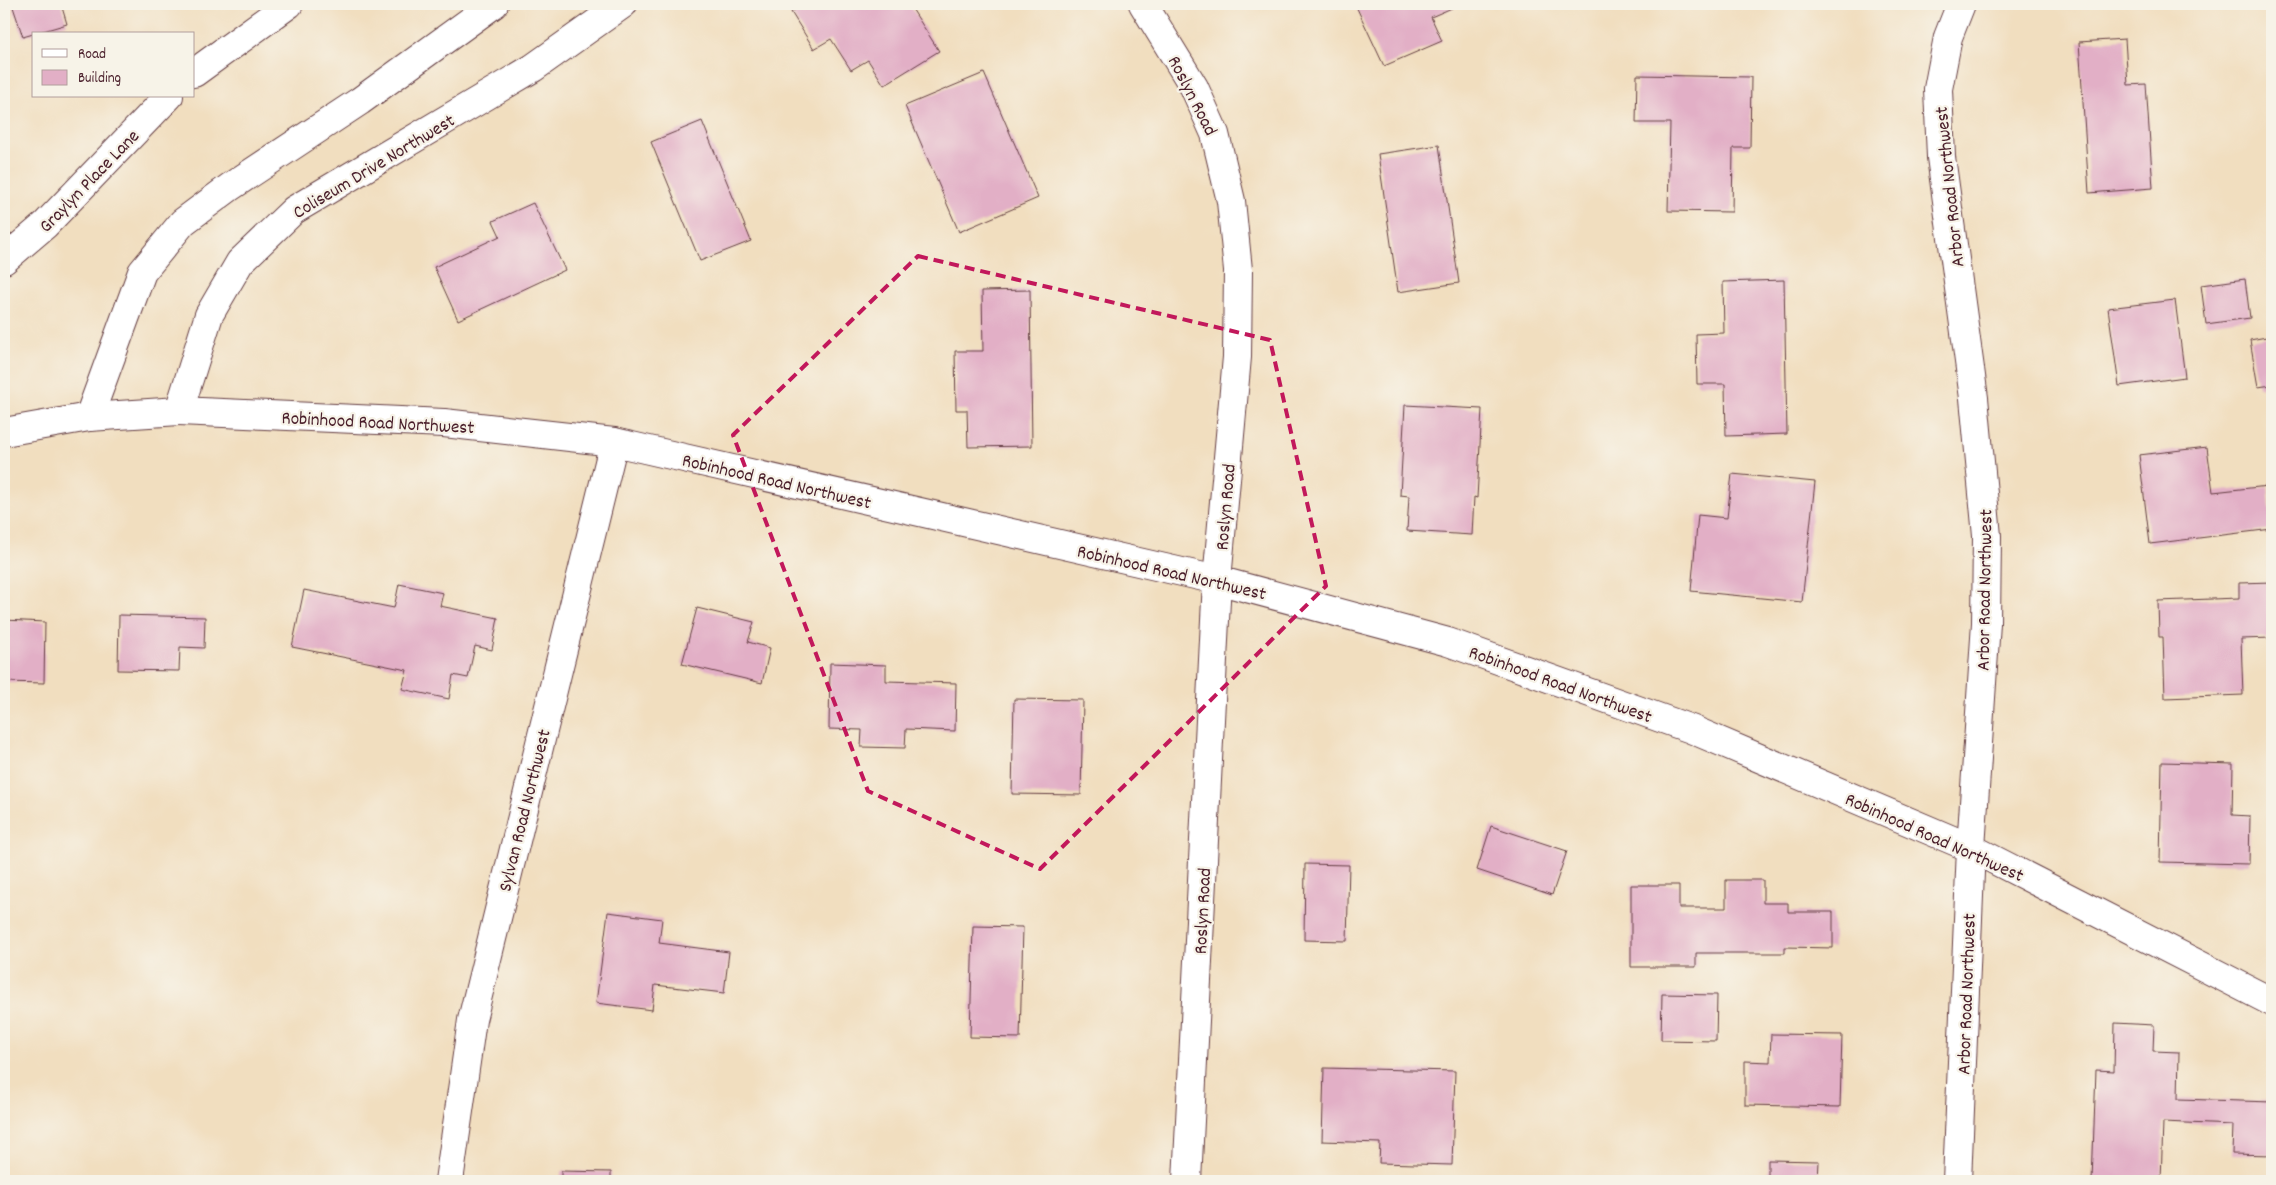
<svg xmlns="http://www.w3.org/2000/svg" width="2276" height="1185" viewBox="0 0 2276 1185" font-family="Dekko,sans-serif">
  <rect width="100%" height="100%" fill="#f7f3e8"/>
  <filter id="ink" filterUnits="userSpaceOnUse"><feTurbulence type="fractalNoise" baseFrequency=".02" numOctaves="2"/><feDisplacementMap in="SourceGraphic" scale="10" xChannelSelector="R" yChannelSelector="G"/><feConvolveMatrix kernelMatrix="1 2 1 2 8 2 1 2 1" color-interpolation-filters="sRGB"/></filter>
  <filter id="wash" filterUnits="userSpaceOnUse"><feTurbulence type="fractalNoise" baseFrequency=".0096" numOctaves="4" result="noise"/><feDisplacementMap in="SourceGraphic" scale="20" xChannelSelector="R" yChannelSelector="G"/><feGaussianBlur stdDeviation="1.12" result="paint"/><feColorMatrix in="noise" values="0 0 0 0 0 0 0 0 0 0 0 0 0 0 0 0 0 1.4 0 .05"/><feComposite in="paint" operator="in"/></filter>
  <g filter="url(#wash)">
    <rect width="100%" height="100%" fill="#f1debf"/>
    <g id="blocks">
      <g fill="#e2afc6">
        <polygon points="12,4 61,4 67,24 23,37"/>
        <polygon points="804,4 909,4 939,51 884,85 868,60 851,70 831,39 814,49 791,12"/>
        <polygon points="1355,4 1461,4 1431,17 1442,41 1384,66"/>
        <polygon points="2125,39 2128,85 2146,84 2153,188 2089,193 2079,42"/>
        <polygon points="984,73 1038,198 959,232 905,106"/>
        <polygon points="1637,75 1751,77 1750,148 1733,148 1732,212 1668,211 1670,123 1636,123"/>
        <polygon points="702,121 751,241 700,261 651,142"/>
        <polygon points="1439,145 1459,283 1398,292 1378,154"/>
        <polygon points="533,203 565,270 458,320 434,267 500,236 493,221"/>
        <polygon points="2245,279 2250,318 2206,324 2201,285"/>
        <polygon points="1784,280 1787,434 1726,436 1725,384 1697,384 1696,334 1724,333 1723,282"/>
        <polygon points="1030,290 1032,446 968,447 967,410 956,410 955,351 983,351 982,291"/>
        <polygon points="2175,300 2185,377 2119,386 2108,308"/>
        <polygon points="2272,336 2272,385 2258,387 2250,340"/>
        <polygon points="1405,405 1482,409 1477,498 1474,497 1472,535 1407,531 1409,496 1400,495"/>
        <polygon points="2207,447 2213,492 2268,486 2272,529 2150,544 2139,455"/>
        <polygon points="1732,474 1815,482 1802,602 1691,591 1698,515 1727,518"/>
        <polygon points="2272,582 2272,638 2241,639 2243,695 2165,698 2163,637 2159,637 2158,601 2239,598 2239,583"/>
        <polygon points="399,584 443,593 440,606 498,618 492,650 475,646 468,678 453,675 449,699 402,689 407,670 292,647 304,590 394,608"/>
        <polygon points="697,608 754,622 748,642 770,648 762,683 682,664"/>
        <polygon points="119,615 205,617 204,648 180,647 179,671 118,670"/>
        <polygon points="4,620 45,622 44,683 4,682"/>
        <polygon points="830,663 886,665 886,681 956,683 955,731 906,729 905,748 861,747 862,730 829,729"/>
        <polygon points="1014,699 1083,700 1081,795 1012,794"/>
        <polygon points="2162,762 2233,764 2232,815 2250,816 2249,864 2160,862"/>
        <polygon points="1491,826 1567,851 1552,895 1477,870"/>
        <polygon points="1305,864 1349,865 1347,941 1304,940"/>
        <polygon points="1726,880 1763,880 1763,903 1788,903 1788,912 1833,912 1833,948 1785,947 1785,953 1696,953 1696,967 1631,967 1631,885 1679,885 1679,908 1726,908"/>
        <polygon points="608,912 662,919 659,943 729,952 724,993 655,985 652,1010 596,1003"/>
        <polygon points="973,926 1023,927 1020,1038 970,1037"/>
        <polygon points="1662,994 1717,995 1716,1041 1661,1040"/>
        <polygon points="2115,1023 2154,1025 2153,1051 2179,1052 2178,1099 2272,1102 2272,1155 2232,1154 2233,1125 2163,1122 2161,1181 2092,1181 2096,1070 2114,1071"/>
        <polygon points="1771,1034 1842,1035 1840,1107 1745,1105 1745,1061 1770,1062"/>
        <polygon points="1324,1068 1455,1071 1452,1165 1379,1163 1380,1143 1322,1141"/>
        <polygon points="1768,1160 1819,1161 1818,1181 1768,1181"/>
        <polygon points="561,1171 611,1172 611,1181 561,1181"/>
      </g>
    </g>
  </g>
  <g filter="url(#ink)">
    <use href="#blocks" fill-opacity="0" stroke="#633c41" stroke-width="1"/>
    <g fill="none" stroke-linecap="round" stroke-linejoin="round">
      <g stroke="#633c41" stroke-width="30">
        <g id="minor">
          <polyline points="1143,4 1194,87 1215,134 1231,201 1238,270 1237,357 1217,580 1187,1181"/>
          <polyline points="194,73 289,4"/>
          <polyline points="4,260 45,225 169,96"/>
          <polyline points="179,411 444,423 614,442 1217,580 1448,642 1691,729 1971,848 2272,1002"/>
          <polyline points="449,1181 472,1020 614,442"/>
          <polyline points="1957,1181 1971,848 1986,623 1987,536 1974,398 1941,157 1938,89 1948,37 1961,4"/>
        </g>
      </g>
      <g stroke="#633c41" stroke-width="30">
        <g id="major">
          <polyline points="89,417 142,272 183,222 230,187 360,101 494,4"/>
          <polyline points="4,432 89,417 179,411 209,315 240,262 294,210 533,68 623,4"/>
        </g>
      </g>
      <use href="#minor" stroke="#fff" stroke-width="28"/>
      <use href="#major" stroke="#fff" stroke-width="28"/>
    </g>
  </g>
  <path fill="none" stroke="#c2185b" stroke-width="4" stroke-dasharray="10 6" stroke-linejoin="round" d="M918,256L1270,340L1326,586L1040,869L868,791L733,435Z"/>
  <g text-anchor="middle" stroke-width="4.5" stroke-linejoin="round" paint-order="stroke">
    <g font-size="19" fill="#4a1f2b" stroke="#f7f3e8">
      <text transform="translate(1194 95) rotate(63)" y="7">Roslyn Road</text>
      <text transform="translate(373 165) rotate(-31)" y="7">Coliseum Drive Northwest</text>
      <text transform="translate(88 180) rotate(-46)" y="7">Graylyn Place Lane</text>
      <text transform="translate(1948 187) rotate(-96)" y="7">Arbor Road Northwest</text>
      <text transform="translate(378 421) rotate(3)" y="7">Robinhood Road Northwest</text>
      <text transform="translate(777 480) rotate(13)" y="7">Robinhood Road Northwest</text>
      <text transform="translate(1224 507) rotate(-85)" y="7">Roslyn Road</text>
      <text transform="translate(1172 571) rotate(13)" y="7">Robinhood Road Northwest</text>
      <text transform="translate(1983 590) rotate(-89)" y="7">Arbor Road Northwest</text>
      <text transform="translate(1561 683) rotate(20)" y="7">Robinhood Road Northwest</text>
      <text transform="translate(523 810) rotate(-76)" y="7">Sylvan Road Northwest</text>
      <text transform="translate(1935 836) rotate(24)" y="7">Robinhood Road Northwest</text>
      <text transform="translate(1201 911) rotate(-87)" y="7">Roslyn Road</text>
      <text transform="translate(1965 994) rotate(-88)" y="7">Arbor Road Northwest</text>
    </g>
  </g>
  <rect width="2276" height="1185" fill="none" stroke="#f7f3e8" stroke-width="20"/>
  <rect x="32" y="32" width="162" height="65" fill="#f7f3e8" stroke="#b29e9c"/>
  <rect x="42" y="49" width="25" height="8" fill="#ffffff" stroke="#b29e9c"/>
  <text x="78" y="58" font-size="15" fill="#4a1f2b">Road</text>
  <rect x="42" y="70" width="25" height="15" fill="#e2afc6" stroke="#b29e9c"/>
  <text x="78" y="82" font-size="15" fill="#4a1f2b">Building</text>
</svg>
